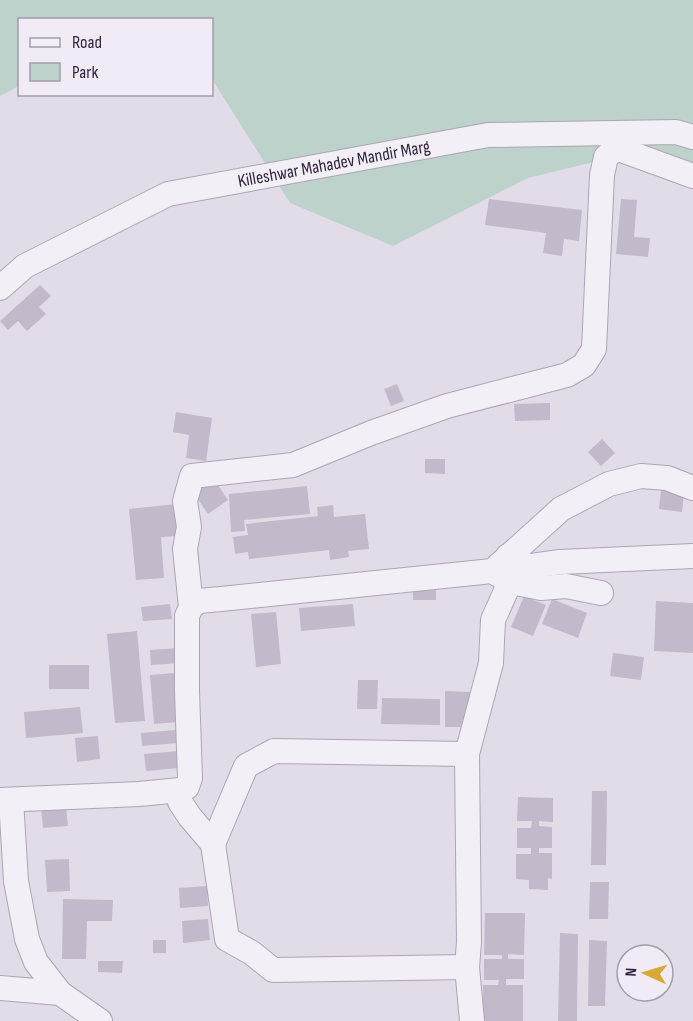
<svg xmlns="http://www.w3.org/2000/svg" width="693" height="1021" viewBox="0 0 693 1021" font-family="'Sofia Sans Condensed',sans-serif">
  <rect width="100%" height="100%" fill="#e2dce8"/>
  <polygon fill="#bcd2ca" points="0,0 693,0 693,170 642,150 528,178 393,246 290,203 212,79 212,20 20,20 19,86 0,96"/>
  <g fill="#c2b9cb">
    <polygon points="489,199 582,210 579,241 564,239 562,256 543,253 546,233 485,225"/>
    <polygon points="621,199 637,200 634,237 650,238 648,257 616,254"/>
    <polygon points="40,285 51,296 39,307 46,314 27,331 18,321 8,330 0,321"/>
    <polygon points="397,384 404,401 391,406 384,389"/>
    <polygon points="550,403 550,420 515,421 514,404"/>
    <polygon points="176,412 212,418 206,461 186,458 189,435 173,432"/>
    <polygon points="602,439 615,453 601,466 588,452"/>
    <polygon points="425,459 445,459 445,474 425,473"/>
    <polygon points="213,478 228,500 208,514 193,492"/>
    <polygon points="307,486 310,514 244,520 245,531 231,532 229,494"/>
    <polygon points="661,490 684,493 682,512 659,509"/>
    <polygon points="175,504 178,536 161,537 164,578 136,580 129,509"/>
    <polygon points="333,505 334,517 365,514 369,549 348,551 349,557 330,560 329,550 249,559 248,552 235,554 233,537 248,535 246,524 318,516 317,507"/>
    <rect x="413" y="587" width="23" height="13"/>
    <polygon points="524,596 546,605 533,636 511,627"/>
    <polygon points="552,599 587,613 578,638 542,624"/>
    <polygon points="656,601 693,603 693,653 654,651"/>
    <polygon points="170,604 172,619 143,621 141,607"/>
    <polygon points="353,604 355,626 301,631 299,608"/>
    <polygon points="276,612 281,664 256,667 251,614"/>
    <polygon points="137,631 145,721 115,723 107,634"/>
    <polygon points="179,648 181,663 151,665 150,650"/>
    <polygon points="613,653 644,657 641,680 610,676"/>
    <rect x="49" y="665" width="40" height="24"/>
    <polygon points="175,673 179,722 154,724 150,675"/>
    <polygon points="358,680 378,680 377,709 357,709"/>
    <polygon points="445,691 471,692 470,727 445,727"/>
    <polygon points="382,698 440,699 440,725 381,724"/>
    <polygon points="80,707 83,733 26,738 24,712"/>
    <polygon points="176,730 178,743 142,746 141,733"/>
    <polygon points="98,736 100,759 77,762 75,738"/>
    <polygon points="178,751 179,768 146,771 144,754"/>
    <polygon points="592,791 607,791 606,865 591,865"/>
    <polygon points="518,797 553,798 553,822 539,821 539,826 552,827 552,848 539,848 539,853 552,853 552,879 548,878 548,890 529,889 529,880 516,879 516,854 531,854 531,848 517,848 517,828 531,828 532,821 517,821"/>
    <polygon points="66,806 68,826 43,828 41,808"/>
    <polygon points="69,859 70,891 47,892 45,860"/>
    <polygon points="590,882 609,882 608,919 589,919"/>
    <polygon points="207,886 208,906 180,908 179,888"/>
    <polygon points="63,899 113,900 112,921 87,921 86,959 62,959"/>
    <polygon points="485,913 525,913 524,955 508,954 508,959 524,959 524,979 506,979 506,985 523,985 523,1021 483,1021 483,985 498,985 499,980 484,980 484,959 502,959 502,955 484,955"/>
    <polygon points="208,919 210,940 183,943 182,921"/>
    <polygon points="560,933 578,934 577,1021 558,1021"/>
    <rect x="153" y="940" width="13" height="13"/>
    <polygon points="589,940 607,941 605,1006 588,1006"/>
    <polygon points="98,961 123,961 122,973 98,972"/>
  </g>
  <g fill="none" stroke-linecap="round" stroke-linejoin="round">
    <g stroke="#ada5b5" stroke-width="26">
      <g id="minor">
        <path id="s1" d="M0,288L25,266L168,194L488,135L676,132L693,137"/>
        <polyline points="498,566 561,509 609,484 641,476 667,478 693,488"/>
        <polyline points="494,571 560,562 693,556"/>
        <polyline points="191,607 199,601 221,599 492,571 510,582 541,588 566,586 601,593"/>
        <polyline points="180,790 180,802 190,817 213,844 227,939 252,953 273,970 467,967"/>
        <polyline points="0,800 139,794 180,790 187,787 190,778 187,691 187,616 191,607 185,549 189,527 185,501 192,476 293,465 371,433 447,406 567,375 584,365 594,349 602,175 606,157 616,148 693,176"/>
        <polyline points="11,800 16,881 27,939 36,962 60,993 100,1021"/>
        <polyline points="213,844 246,766 274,751 467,754"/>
        <polyline points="0,988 60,993"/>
        <polyline points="472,1021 467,967 469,942 467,754 491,663 493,620 510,582 508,556"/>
      </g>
    </g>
    <use href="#minor" stroke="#f2eff6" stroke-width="24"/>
  </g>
  <g text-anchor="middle" stroke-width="4.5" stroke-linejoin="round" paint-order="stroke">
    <g font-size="18" fill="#32253f" stroke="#f0ebf5">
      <text dy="6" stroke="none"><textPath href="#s1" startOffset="362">Killeshwar Mahadev Mandir Marg</textPath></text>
    </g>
  </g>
  <rect x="18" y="18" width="195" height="78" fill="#f0ebf5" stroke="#a49cac" stroke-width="1.5"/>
  <rect x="30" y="38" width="30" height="9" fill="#f2eff6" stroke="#a49cac" stroke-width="1.5"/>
  <text x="72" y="48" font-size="18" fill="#32253f">Road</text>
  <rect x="30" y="63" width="30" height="18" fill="#bcd2ca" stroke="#a49cac" stroke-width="1.5"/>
  <text x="72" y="78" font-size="18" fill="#32253f">Park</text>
  <g transform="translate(645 973) rotate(274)"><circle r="28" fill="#f0ebf5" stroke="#a49cac" stroke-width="1.5"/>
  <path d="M0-4.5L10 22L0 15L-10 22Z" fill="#d8aa35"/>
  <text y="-9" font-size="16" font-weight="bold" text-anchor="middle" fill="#32253f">N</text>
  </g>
</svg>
